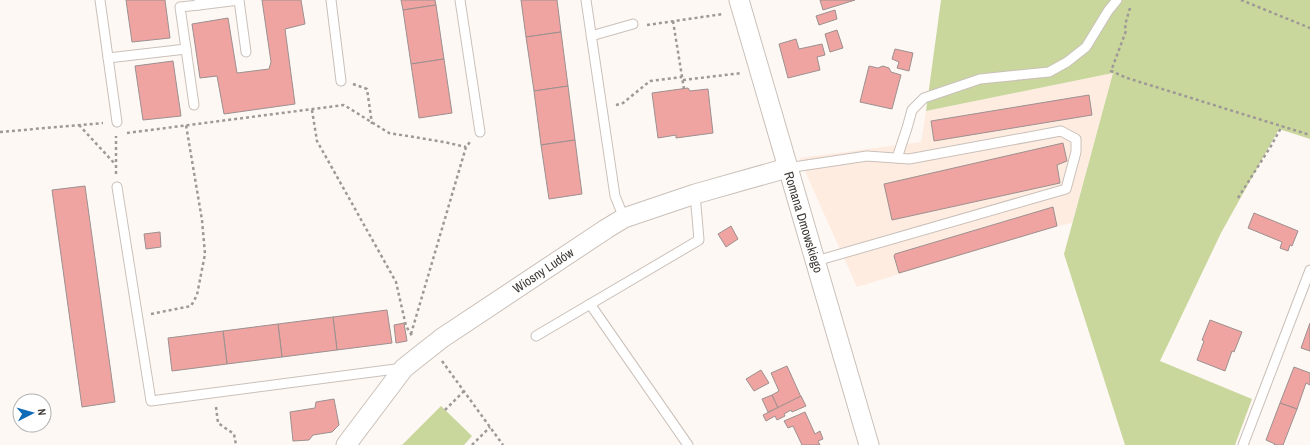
<svg xmlns="http://www.w3.org/2000/svg" width="1310" height="445" viewBox="0 0 1310 445" font-family="'Archivo Narrow',sans-serif">
  <rect width="100%" height="100%" fill="#fef8f4"/>
  <polygon fill="#feece1" points="1113,73 1072,223 1057,226 857,287 799,158 921,142 926,111"/>
  <g fill="#c9d79d">
    <polygon points="941,0 1310,0 1310,139 1279,129 1221,233 1160,361 1252,399 1235,445 1125,445 1064,254 1113,73 926,111"/>
    <polygon points="441,406 472,436 464,445 402,445"/>
  </g>
  <g fill="#efa4a2" stroke="#9c908f">
    <polygon points="126,0 165,0 170,38 132,42"/>
    <polygon points="262,0 301,0 305,24 285,29 295,104 224,114 217,76 200,78 192,24 228,18 237,73 269,69 271,62"/>
    <polygon points="401,0 435,0 436,5 403,10"/>
    <polygon points="521,0 557,0 561,32 526,37"/>
    <polygon points="820,0 855,0 823,10"/>
    <polygon points="436,5 444,59 411,64 403,10"/>
    <polygon points="835,10 837,19 819,25 816,16"/>
    <polygon points="837,30 843,48 830,52 825,34"/>
    <polygon points="561,32 568,86 534,91 526,37"/>
    <polygon points="796,39 799,49 822,44 825,55 817,57 820,70 788,78 779,44"/>
    <polygon points="895,49 913,53 909,71 897,68 899,62 892,59"/>
    <polygon points="444,59 452,113 419,118 411,64"/>
    <polygon points="173,61 181,116 143,120 135,66"/>
    <polygon points="869,66 878,68 883,66 889,68 891,72 901,75 892,109 860,102"/>
    <polygon points="568,86 575,140 541,145 534,91"/>
    <polygon points="688,88 690,91 708,89 713,133 676,138 676,135 658,138 652,93"/>
    <polygon points="1089,95 1092,115 934,141 931,121"/>
    <polygon points="575,140 582,194 549,199 541,145"/>
    <polygon points="1063,143 1067,161 1057,165 1060,183 892,220 884,184"/>
    <polygon points="85,186 115,402 82,407 52,190"/>
    <polygon points="1053,207 1057,226 899,273 894,256 895,254"/>
    <polygon points="1254,213 1298,231 1292,246 1290,245 1288,251 1280,248 1282,242 1248,228"/>
    <polygon points="731,226 738,239 726,247 718,234"/>
    <polygon points="160,232 161,247 146,249 144,234"/>
    <polygon points="387,310 392,343 337,350 333,317"/>
    <polygon points="333,317 337,350 282,357 278,324"/>
    <polygon points="1210,320 1242,332 1234,352 1232,351 1225,371 1197,360 1204,341 1202,340"/>
    <polygon points="404,323 407,341 396,343 394,325"/>
    <polygon points="1310,323 1310,351 1301,348"/>
    <polygon points="278,324 282,357 227,364 223,331"/>
    <polygon points="223,331 227,364 172,371 168,338"/>
    <polygon points="787,366 801,397 778,408 772,395 779,391 771,373"/>
    <polygon points="1294,367 1310,373 1310,385 1306,383 1297,409 1280,403"/>
    <polygon points="761,370 769,383 754,391 746,379"/>
    <polygon points="772,395 778,408 768,412 762,399"/>
    <polygon points="801,396 806,406 792,412 791,410 784,414 785,416 777,420 775,416 766,421 763,415"/>
    <polygon points="334,399 339,425 332,432 313,435 309,440 293,441 290,412 315,408 316,402"/>
    <polygon points="1280,403 1297,409 1283,445 1274,445 1275,444 1266,440"/>
    <polygon points="805,412 815,434 820,431 823,439 818,441 820,445 802,445 793,426 788,428 784,421"/>
  </g>
  <g fill="none" stroke-linecap="round" stroke-linejoin="round">
    <g stroke="#cac0b9" stroke-width="11">
      <g id="service">
        <polyline points="100,0 117,122"/>
        <polyline points="199,0 199,5 239,0 246,52"/>
        <polyline points="331,0 341,81"/>
        <polyline points="460,0 480,132"/>
        <polyline points="586,0 615,196 624,218"/>
        <polyline points="591,36 633,24"/>
        <polyline points="108,58 186,49"/>
        <polyline points="194,105 180,7 199,5"/>
        <polyline points="897,158 907,128 912,110 924,98 980,79 1049,72 1067,62 1086,47 1108,11 1117,0"/>
        <polyline points="787,168 867,156 909,159 1061,131 1076,139 1076,152 1066,189 816,261"/>
        <polyline points="117,187 151,401 403,368"/>
        <polyline points="590,304 688,445"/>
        <polyline points="536,336 699,240 695,194"/>
        <polyline points="1243,445 1310,270"/>
      </g>
    </g>
    <g stroke="#cac0b9" stroke-width="21">
      <g id="minor">
        <polyline points="739,0 869,445"/>
        <polyline points="346,445 404,368 442,338 606,229 624,218 695,194 787,168"/>
      </g>
    </g>
    <g stroke="#9e9996" stroke-width="2.5" stroke-dasharray="3 3" stroke-linecap="butt">
      <polyline points="1241,0 1310,28"/>
      <polyline points="1130,8 1125,25 1126,31 1111,71 1127,78 1310,135"/>
      <polyline points="673,21 684,89"/>
      <polyline points="647,25 723,14"/>
      <polyline points="683,80 742,73"/>
      <polyline points="353,84 367,89 372,124"/>
      <polyline points="616,105 623,103 650,81 682,77"/>
      <polyline points="312,110 317,141 396,282 406,326 411,334 412,338"/>
      <polyline points="79,125 115,164"/>
      <polyline points="0,132 103,123"/>
      <polyline points="127,133 344,105 389,133 444,142 466,147"/>
      <polyline points="116,174 116,136"/>
      <polyline points="1238,198 1271,146 1282,126"/>
      <polyline points="151,314 191,306 197,295 205,254 202,220 186,125"/>
      <polyline points="411,334 466,147 470,142"/>
      <polyline points="442,361 503,445"/>
      <polyline points="216,407 218,423 234,434 236,445"/>
      <polyline points="445,410 464,391"/>
      <polyline points="472,445 490,427"/>
    </g>
    <use href="#service" stroke="#fff" stroke-width="9"/>
    <use href="#minor" stroke="#fff" stroke-width="19"/>
  </g>
  <g text-anchor="middle" stroke-width="3" stroke-linejoin="round" paint-order="stroke">
    <g font-size="13" fill="#3d3936" stroke="#fff">
      <text transform="translate(804 222) rotate(73)" y="5">Romana Dmowskiego</text>
      <text transform="translate(543 270) rotate(-34)" y="5">Wiosny Ludów</text>
    </g>
  </g>
  <g transform="translate(32 413) rotate(84)"><circle r="19" fill="#ffffff" stroke="#b1b0af"/>
  <path d="M0-3L7 15L0 10L-7 15Z" fill="#0d6bb8"/>
  <text y="-6" font-size="11" font-weight="bold" text-anchor="middle" fill="#3d3936">N</text>
  </g>
</svg>
